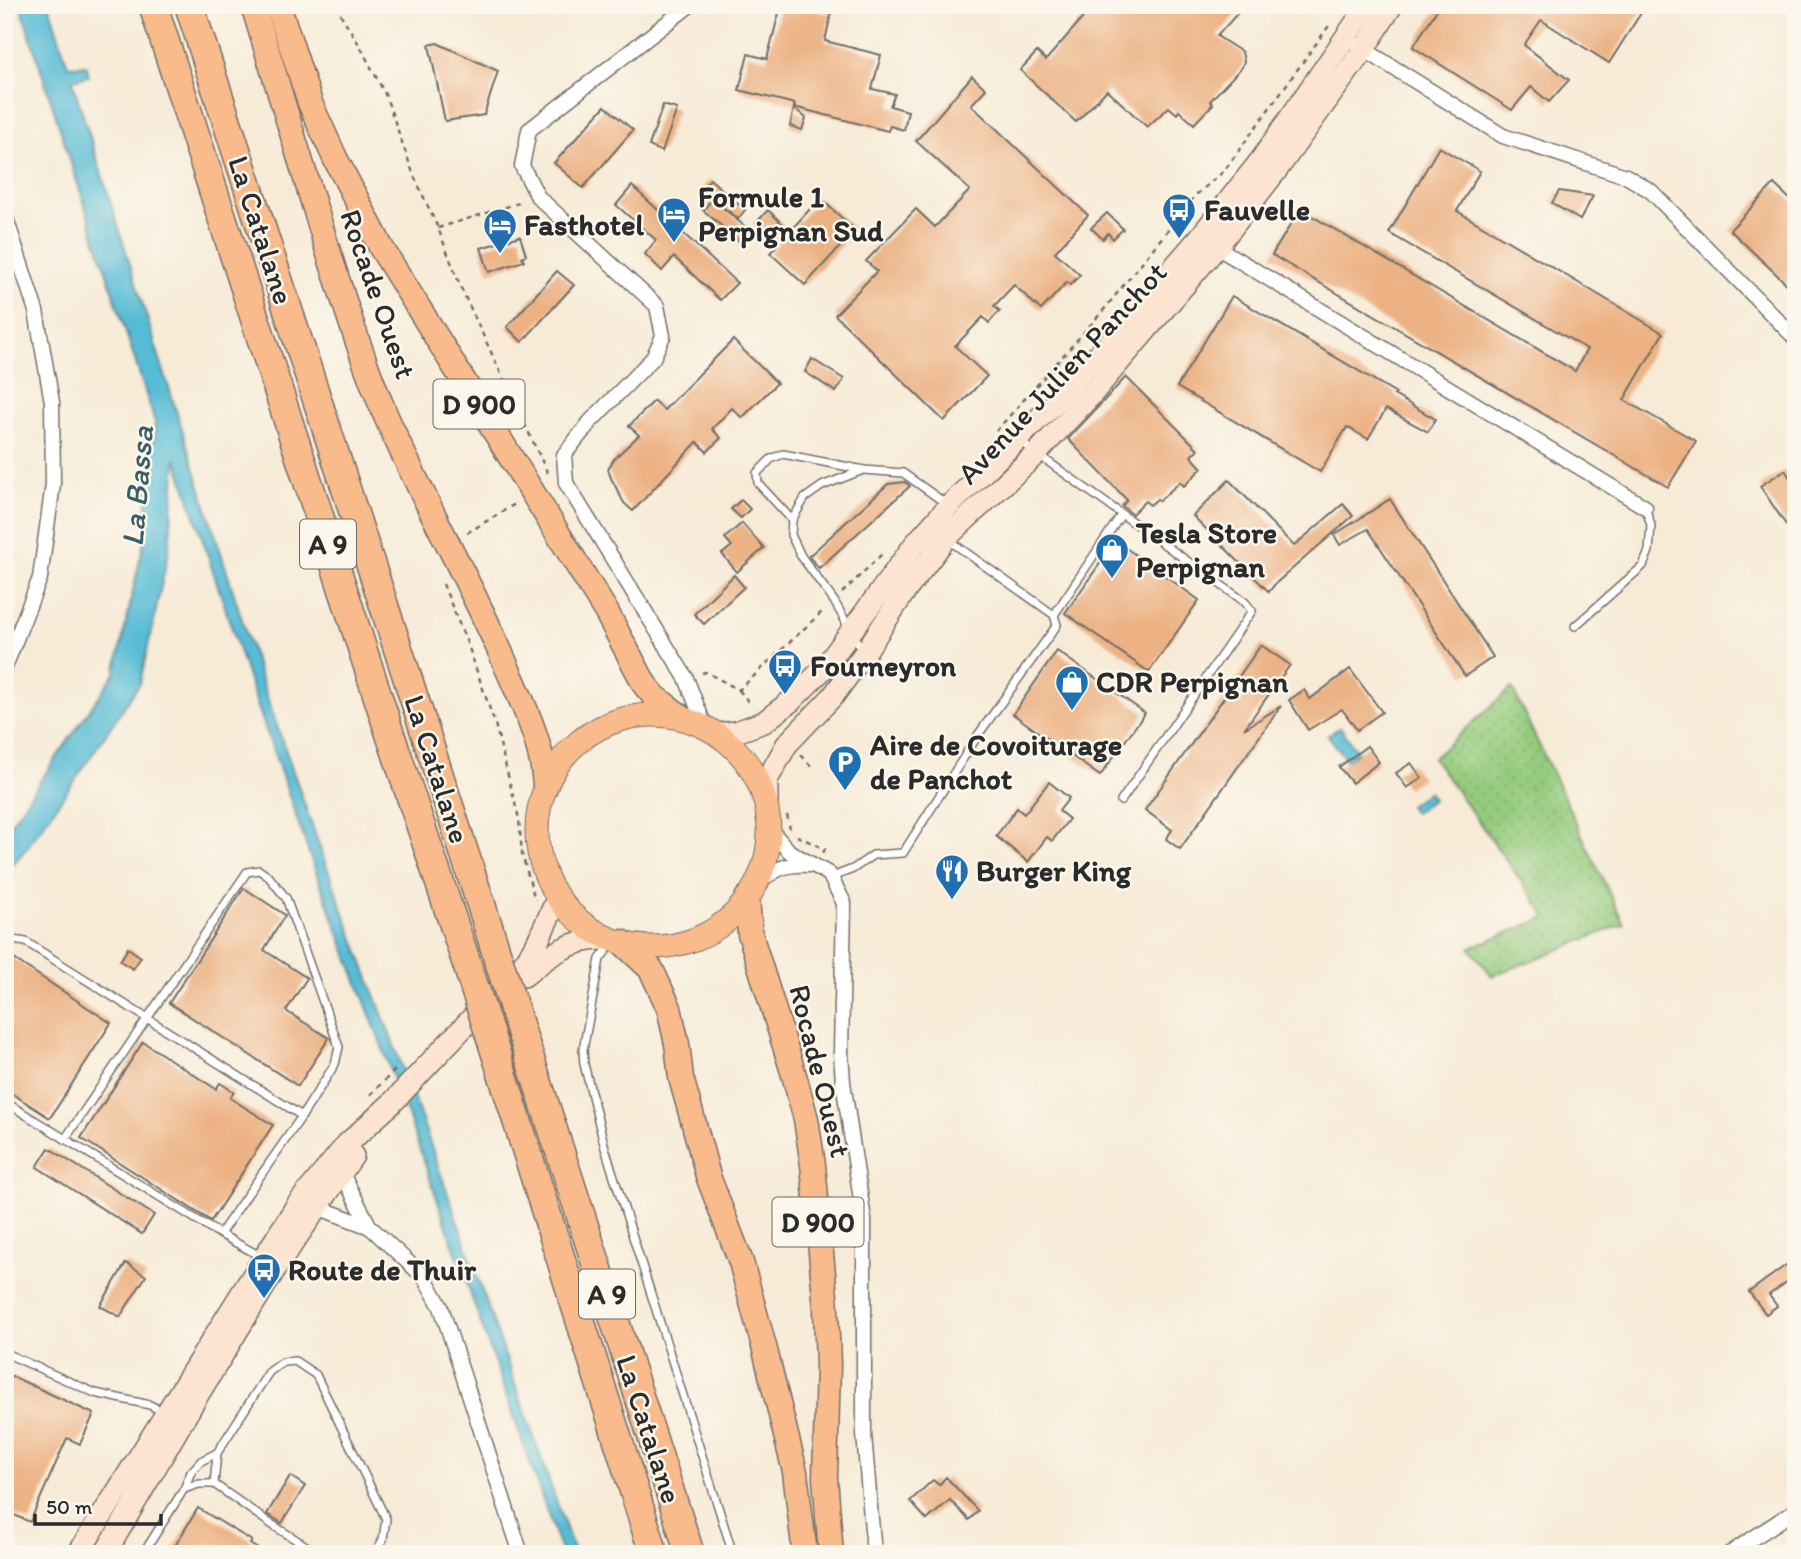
<svg xmlns="http://www.w3.org/2000/svg" width="1801" height="1559" viewBox="0 0 1801 1559" font-family="Itim,sans-serif">
  <defs>
    <pattern id="grass-dots" width="8" height="8" patternUnits="userSpaceOnUse" patternTransform="scale(1.75)"><rect width="8" height="8" fill="#94cb7d"/><path d="M2 2h.1M6 6h.1" fill="none" stroke="#80ae6c" stroke-width="1.8" stroke-linecap="round"/></pattern>
  </defs>
  <rect width="100%" height="100%" fill="#fbf7ec"/>
  <filter id="ink" filterUnits="userSpaceOnUse"><feTurbulence type="fractalNoise" baseFrequency=".0143" numOctaves="2"/><feDisplacementMap in="SourceGraphic" scale="14" xChannelSelector="R" yChannelSelector="G"/><feConvolveMatrix kernelMatrix="1 2 1 2 8 2 1 2 1" color-interpolation-filters="sRGB"/></filter>
  <filter id="wash" filterUnits="userSpaceOnUse"><feTurbulence type="fractalNoise" baseFrequency=".00686" numOctaves="4" result="noise"/><feDisplacementMap in="SourceGraphic" scale="28" xChannelSelector="R" yChannelSelector="G"/><feGaussianBlur stdDeviation="1.57" result="paint"/><feColorMatrix in="noise" values="0 0 0 0 0 0 0 0 0 0 0 0 0 0 0 0 0 1.4 0 .05"/><feComposite in="paint" operator="in"/></filter>
  <g filter="url(#wash)">
    <rect width="100%" height="100%" fill="#f7ebd7"/>
    <polygon fill="url(#grass-dots)" stroke="#607b54" stroke-width="2" points="1512,688 1624,924 1492,976 1470,948 1547,917 1433,758"/>
    <g fill="#57bcd5" stroke="#417480" stroke-width="2">
      <polygon points="20,5 49,5 68,66 86,65 89,76 72,80 262,683 322,854 419,1112 575,1554 562,1554 408,1116 311,859 251,687 176,458 169,550 140,683 77,777 26,849 5,873 5,832 115,673 143,546 155,422"/>
      <polygon points="1340,727 1358,752 1346,760 1328,735"/>
      <polygon points="1428,792 1433,799 1414,813 1409,806"/>
    </g>
    <g fill="none" stroke-linecap="round" stroke-linejoin="round">
      <polyline stroke="#57bcd5" stroke-width="5" points="1789,1554 1796,1547"/>
    </g>
    <g id="blocks">
      <g fill="#ecb284">
        <polygon points="781,5 795,5 831,14 825,41 881,55 872,89 895,94 890,106 908,111 904,130 890,126 888,131 794,107 795,104 739,90 748,54 767,59"/>
        <polygon points="1094,5 1245,5 1217,36 1242,52 1244,61 1242,67 1210,101 1213,104 1194,124 1179,111 1177,114 1169,107 1147,127 1107,90 1076,122 1020,70 1037,52 1046,60"/>
        <polygon points="1440,5 1646,5 1609,63 1541,20 1524,45 1569,80 1549,102 1531,87 1512,110 1413,47"/>
        <polygon points="437,43 498,71 484,115 445,121 429,45"/>
        <polygon points="972,76 986,89 971,105 1088,215 1055,252 1080,275 1070,285 1067,282 1041,310 1014,285 994,306 1000,311 994,317 989,323 983,317 955,346 987,376 944,421 835,315 877,271 866,261 916,209 935,227 970,190 916,141"/>
        <polygon points="663,105 677,109 662,152 649,146"/>
        <polygon points="605,106 633,130 583,188 554,163"/>
        <polygon points="794,108 806,118 802,130 790,126"/>
        <polygon points="1439,147 1480,171 1457,211 1663,333 1624,400 1696,441 1668,487 1272,255 1300,209 1575,371 1587,349 1389,233"/>
        <polygon points="710,179 745,210 738,219 718,203 750,231 740,242 703,210 713,199 702,189"/>
        <polygon points="1774,184 1796,205 1796,293 1730,230"/>
        <polygon points="632,186 737,283 720,300 674,257 662,271 645,254 656,240 616,205"/>
        <polygon points="1559,191 1593,196 1580,220 1552,203"/>
        <polygon points="820,198 855,230 805,285 770,253 779,243 756,223 768,210 790,231"/>
        <polygon points="1107,213 1123,229 1113,239 1108,233 1103,239 1091,228"/>
        <polygon points="520,236 526,255 522,257 524,261 489,272 481,248"/>
        <polygon points="557,271 574,285 522,342 507,327"/>
        <polygon points="1232,296 1396,393 1394,395 1435,419 1428,432 1386,409 1368,439 1347,427 1320,472 1177,387"/>
        <polygon points="733,340 777,383 742,418 732,408 712,429 721,438 707,452 697,442 633,511 624,503 611,478 608,469 614,459 639,435 629,426 654,401 664,410"/>
        <polygon points="812,359 844,379 836,392 805,372"/>
        <polygon points="1126,377 1198,449 1191,456 1202,468 1184,486 1180,482 1159,501 1157,499 1150,505 1145,501 1132,514 1122,506 1127,500 1068,439"/>
        <polygon points="1785,470 1796,487 1796,540 1760,486"/>
        <polygon points="1229,480 1294,546 1343,504 1353,516 1275,584 1269,592 1193,516"/>
        <polygon points="905,482 910,486 819,568 810,558 809,556 888,484"/>
        <polygon points="1390,499 1493,657 1465,676 1368,529 1340,545 1334,535"/>
        <polygon points="741,500 750,509 741,518 731,509"/>
        <polygon points="742,523 764,548 737,572 722,554 732,546 725,538"/>
        <polygon points="1116,541 1199,600 1149,672 1065,613"/>
        <polygon points="734,575 744,587 704,624 694,614"/>
        <polygon points="1261,645 1290,665 1244,729 1281,706 1180,849 1166,839 1172,830 1145,810"/>
        <polygon points="1057,651 1145,713 1100,776 1013,714"/>
        <polygon points="1350,669 1382,712 1357,730 1342,709 1308,730 1289,700 1304,690 1310,699"/>
        <polygon points="1367,746 1379,762 1352,783 1339,767"/>
        <polygon points="1411,763 1422,778 1407,788 1396,773"/>
        <polygon points="1049,782 1069,798 1059,811 1069,819 1052,841 1047,837 1028,862 996,836 1017,808 1024,814"/>
        <polygon points="244,888 285,915 264,950 307,978 286,1011 329,1038 298,1086 169,1003"/>
        <polygon points="128,948 141,957 133,969 120,961"/>
        <polygon points="5,953 111,1023 50,1118 5,1089"/>
        <polygon points="143,1042 216,1089 220,1083 234,1092 230,1098 273,1125 211,1221 81,1138"/>
        <polygon points="49,1148 154,1215 142,1234 37,1167"/>
        <polygon points="1796,1258 1796,1275 1769,1295 1777,1306 1766,1314 1749,1292"/>
        <polygon points="126,1263 146,1276 120,1317 100,1306"/>
        <polygon points="5,1373 94,1414 80,1444 67,1438 30,1522 5,1511"/>
        <polygon points="290,1476 305,1486 282,1523 267,1514"/>
        <polygon points="946,1477 978,1511 969,1520 950,1500 927,1520 910,1501 933,1480 939,1485"/>
        <polygon points="198,1508 252,1541 250,1544 266,1554 170,1554"/>
      </g>
    </g>
  </g>
  <g filter="url(#ink)">
    <use href="#blocks" fill-opacity="0" stroke="#726e67" stroke-width="2"/>
    <g fill="none" stroke-linecap="round" stroke-linejoin="round">
      <g stroke="#726e67" stroke-width="10">
        <g id="service">
          <polyline points="1019,441 1245,602 1252,611 1121,801"/>
          <polyline points="792,520 758,483 757,473 771,459 783,454 864,470 903,473 948,505"/>
          <polyline points="1054,615 1121,515"/>
          <polyline points="1575,626 1643,566 1649,551 1651,525 1645,507"/>
          <polyline points="863,652 834,601 801,556 791,535 792,520 805,498 822,486 863,470"/>
          <polyline points="832,877 853,869 873,855 903,853 978,735 1057,625 1054,615 947,539"/>
          <polyline points="613,942 600,959 583,1050 584,1064 605,1148 733,1554"/>
          <polyline points="5,945 12,940 26,942 302,1116 220,1234"/>
          <polyline points="5,1102 220,1234 262,1257"/>
          <polyline points="65,1139 247,872 259,870 269,877 286,898 339,1047 335,1064 302,1116"/>
          <polyline points="5,1353 95,1393 150,1405 163,1412"/>
          <polyline points="214,1484 217,1453"/>
          <polyline points="184,1489 199,1484 214,1484 271,1524 319,1554"/>
          <polyline points="143,1554 184,1489 191,1472 201,1461 217,1453 269,1372 283,1362 295,1361 316,1375 386,1519 383,1539 376,1554"/>
        </g>
      </g>
      <g stroke="#726e67" stroke-width="17">
        <g id="minor">
          <polyline points="690,5 529,130 522,166 538,197 657,306 663,336 653,358 590,422 564,455 566,483 686,678 704,724"/>
          <polyline points="1357,45 1503,136 1626,176 1651,191 1796,339"/>
          <polyline points="5,215 36,311 52,402 53,484 40,578 5,667"/>
          <polyline points="1210,243 1645,507"/>
          <polyline points="768,827 790,852 829,874 844,903 841,1052 843,1082 864,1219 864,1434 874,1554"/>
          <path d="M756,883C776,870 784,863 809,865"/>
          <polyline points="317,1207 370,1227 341,1172"/>
          <polyline points="370,1227 425,1278 441,1307 521,1554"/>
          <polyline points="1729,1554 1796,1510"/>
        </g>
      </g>
      <g stroke="#726e67" stroke-width="24">
        <g id="secondary">
          <polyline points="718,734 736,732 764,722 791,701 825,667 915,544 949,506 1067,391 1200,237 1261,160 1368,5"/>
          <polyline points="767,817 767,780 787,744 833,696 864,654 904,593 946,538 1036,454 1092,394 1216,248 1276,171 1364,49 1392,5"/>
          <path d="M524,976C549,955 571,939 604,939"/>
          <polyline points="78,1554 297,1205 347,1144 391,1104 525,962 537,943 557,899"/>
          <polyline points="105,1554 196,1398 277,1266 353,1156"/>
        </g>
      </g>
      <g stroke="#726e67" stroke-width="25">
        <circle id="primary" cx="653" cy="831" r="116"/>
      </g>
      <g stroke="#726e67" stroke-width="27">
        <g id="trunk">
          <path d="M253,5C279,88 303,171 329,254C346,307 363,362 385,414C423,501 472,584 509,672C526,710 543,746 545,787"/>
          <polyline points="278,5 310,103 335,158 382,249 607,613 645,685 655,697 681,717"/>
          <polyline points="747,898 750,934 794,1075 806,1119 813,1165 826,1308 828,1365 825,1478 831,1554"/>
          <polyline points="622,942 651,969 669,1008 677,1044 681,1078 694,1124 708,1176 741,1262 765,1350 795,1472 805,1554"/>
        </g>
      </g>
      <g stroke="#726e67" stroke-width="31">
        <g id="motorway">
          <polyline points="153,5 390,734 463,952"/>
          <polyline points="189,5 488,926"/>
          <polyline points="522,1034 690,1554"/>
          <polyline points="497,1057 654,1554"/>
        </g>
      </g>
      <g stroke="#726e67" stroke-width="2.5" stroke-dasharray="5 5" stroke-linecap="butt">
        <polyline points="335,5 360,46 385,94 414,176 438,228 461,288 549,476"/>
        <polyline points="438,228 522,202"/>
        <polyline points="996,431 1102,312 1196,195 1224,171 1331,23"/>
        <polyline points="467,533 515,504"/>
        <polyline points="443,584 469,648 495,724 519,819 522,854 535,900"/>
        <polyline points="842,593 885,551"/>
        <polyline points="702,673 706,672 739,690 824,610"/>
        <polyline points="739,690 751,705"/>
        <polyline points="801,755 813,768"/>
        <polyline points="787,815 790,829"/>
        <polyline points="797,836 825,849 823,853"/>
        <polyline points="370,1095 395,1070"/>
      </g>
      <use href="#service" stroke="#fff" stroke-width="7"/>
      <use href="#minor" stroke="#fff" stroke-width="14"/>
      <use href="#secondary" stroke="#fde4d1" stroke-width="21"/>
      <use href="#primary" stroke="#fabb8c" stroke-width="23"/>
      <use href="#trunk" stroke="#fabb8c" stroke-width="24"/>
      <use href="#motorway" stroke="#fabb8c" stroke-width="28"/>
      <g stroke="#726e67" stroke-width="31" stroke-linecap="butt">
        <g id="motorway-bridge">
          <polyline points="488,926 522,1034"/>
          <polyline points="463,952 497,1057"/>
        </g>
      </g>
      <use href="#motorway-bridge" stroke="#fabb8c" stroke-width="28"/>
    </g>
  </g>
  <defs>
    <g id="bus-pin" transform="scale(1.75)"><path d="M0 17L-7.5 6A9.5 9.5 0 1 1 7.5 6Z" fill="#1f6fb2" stroke="#fbf7ec"/><path d="M-5-6H5V4H4V6H2V4H-2V6H-4V4H-5ZM-3.5-4V0h7V-4ZM-3.5 1.2v1.5H-2V1.2ZM2 1.2v1.5H3.5V1.2Z" fill="#fff"/></g>
    <g id="hotel-pin" transform="scale(1.75)"><path d="M0 17L-7.5 6A9.5 9.5 0 1 1 7.5 6Z" fill="#1f6fb2" stroke="#fbf7ec"/><path d="M-6-4.5h1.5V1H6V5H4.5V3h-9V5H-6ZM-4 0a1.8 1.8 0 1 1 3.6 0ZM.5 0V-2.5h3Q6-2.5 6 0Z" fill="#fff"/></g>
    <g id="shop-pin" transform="scale(1.75)"><path d="M0 17L-7.5 6A9.5 9.5 0 1 1 7.5 6Z" fill="#1f6fb2" stroke="#fbf7ec"/><path d="M-5-2.5h2.3a2.7 3.5 0 0 1 5.4 0H5L5.5 6h-11ZM-1.5-2.5h3a1.5 2.3 0 0 0-3 0Z" fill="#fff"/></g>
    <g id="parking-pin" transform="scale(1.75)"><path d="M0 17L-7.5 6A9.5 9.5 0 1 1 7.5 6Z" fill="#1f6fb2" stroke="#fbf7ec"/><path d="M-3.5-5.5H1a3.5 3.5 0 0 1 0 7H-1V5.5H-3.5ZM-1-3.4V-.6H.8a1.4 1.4 0 0 0 0-2.8Z" fill="#fff"/></g>
    <g id="restaurant-pin" transform="scale(1.75)"><path d="M0 17L-7.5 6A9.5 9.5 0 1 1 7.5 6Z" fill="#1f6fb2" stroke="#fbf7ec"/><path d="M-5-6h1v4h1v-4h1v4h1v-4h1v5L-1.5 .5V6h-2V.5L-5-1ZM5-6V6H3V1.5H1.5Q1.5-4 5-6Z" fill="#fff"/></g>
  </defs>
  <g fill-rule="evenodd">
    <use href="#bus-pin" x="1179" y="210"/>
    <use href="#hotel-pin" x="674" y="214"/>
    <use href="#hotel-pin" x="500" y="225"/>
    <use href="#shop-pin" x="1112" y="550"/>
    <use href="#bus-pin" x="785" y="666"/>
    <use href="#shop-pin" x="1072" y="682"/>
    <use href="#parking-pin" x="845" y="762"/>
    <use href="#restaurant-pin" x="952" y="871"/>
    <use href="#bus-pin" x="264" y="1270"/>
  </g>
  <g text-anchor="middle" stroke-width="5" stroke-linejoin="round" paint-order="stroke">
    <g fill="#fbf7ec" stroke="#696865" stroke-width="2">
      <rect x="433.5" y="379.5" width="91" height="49" rx="5"/>
      <rect x="300" y="519.5" width="56" height="49" rx="5"/>
      <rect x="772.5" y="1197.5" width="91" height="49" rx="5"/>
      <rect x="579" y="1269.5" width="56" height="49" rx="5"/>
    </g>
    <g font-size="28" font-weight="bold" fill="#2b2b2b">
      <text x="479" y="414">D 900</text>
      <text x="328" y="554">A 9</text>
      <text x="818" y="1232">D 900</text>
      <text x="607" y="1304">A 9</text>
    </g>
    <g font-size="30" font-weight="bold" fill="#2b2b2b" stroke="#fbf7ec" text-anchor="start">
      <text x="698" y="207">Formule 1<tspan x="698" dy="34">Perpignan Sud</tspan></text>
      <text x="1204" y="220">Fauvelle</text>
      <text x="524" y="235">Fasthotel</text>
      <text x="1136" y="543">Tesla Store<tspan x="1136" dy="34">Perpignan</tspan></text>
      <text x="810" y="676">Fourneyron</text>
      <text x="1096" y="692">CDR Perpignan</text>
      <text x="870" y="755">Aire de Covoiturage<tspan x="870" dy="34">de Panchot</tspan></text>
      <text x="976" y="881">Burger King</text>
      <text x="288" y="1280">Route de Thuir</text>
    </g>
    <g font-size="30" fill="#2b2b2b" stroke="#fbf7ec">
      <text transform="translate(261 230) rotate(72)" y="10">La Catalane</text>
      <text transform="translate(378 294) rotate(71)" y="10">Rocade Ouest</text>
      <text transform="translate(1062 373) rotate(-47)" y="10">Avenue Julien Panchot</text>
      <text transform="translate(437 769) rotate(72)" y="10">La Catalane</text>
      <text transform="translate(820 1071) rotate(76)" y="10">Rocade Ouest</text>
      <text transform="translate(649 1429) rotate(72)" y="10">La Catalane</text>
    </g>
    <g font-size="32" font-style="italic" fill="#3a5e66" stroke="#fbf7ec">
      <text transform="translate(137 486) rotate(-85)" y="11">La Bassa</text>
    </g>
  </g>
  <rect width="1801" height="1559" fill="none" stroke="#fbf7ec" stroke-width="28"/>
  <path d="M35 1514v10h126v-10" fill="none" stroke="#2b2b2b" stroke-width="3.5"/>
  <text x="46" y="1514" font-size="21" fill="#2b2b2b" stroke="#fbf7ec" stroke-width="5" paint-order="stroke">50 m</text>
</svg>
